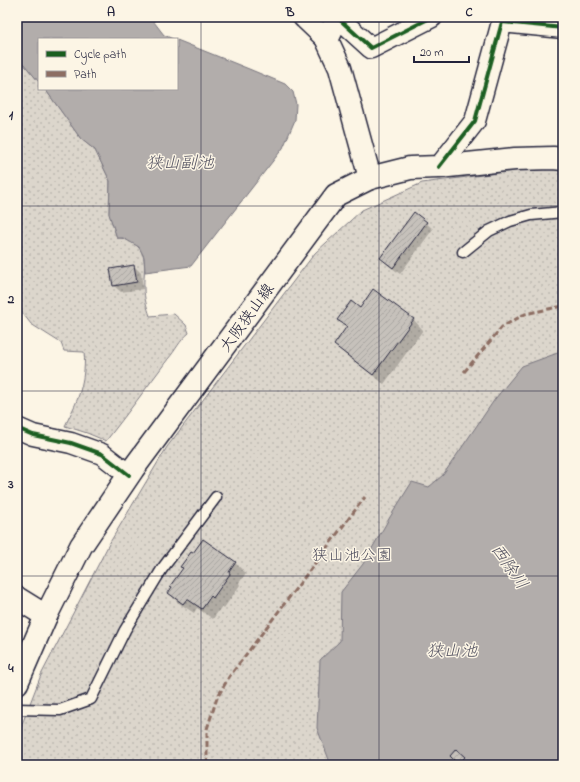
<svg xmlns="http://www.w3.org/2000/svg" width="580" height="782" viewBox="0 0 580 782" font-family="'Indie Flower','Klee One',sans-serif">
  <defs>
    <pattern id="park-dots" width="8" height="8" patternUnits="userSpaceOnUse"><rect width="8" height="8" fill="#dcd6cc"/><path d="M2 2h.1M6 6h.1" fill="none" stroke="#bcb7b0" stroke-width="1.8" stroke-linecap="round"/></pattern>
    <pattern id="building-hatch" width="6" height="6" patternUnits="userSpaceOnUse"><rect width="6" height="6" fill="#c6c1bb"/><path d="M-1 1l2-2M0 6l6-6M5 7l2-2" fill="none" stroke="#aaa6a2"/></pattern>
  </defs>
  <rect width="100%" height="100%" fill="#fcf5e5"/>
  <filter id="ink" filterUnits="userSpaceOnUse"><feTurbulence type="fractalNoise" baseFrequency=".025" numOctaves="2"/><feDisplacementMap in="SourceGraphic" scale="8" xChannelSelector="R" yChannelSelector="G"/><feConvolveMatrix kernelMatrix="1 2 1 2 8 2 1 2 1" color-interpolation-filters="sRGB"/></filter>
  <g filter="url(#ink)">
    <g fill="url(#park-dots)" stroke="#7f7c84">
      <path d="M17,56L39,82V89H45L81,139L95,150L110,181L109,213L117,238C123,238 126,239 132,242C150,253 143,271 144,288C144,298 147,307 150,316L174,314L186,325L189,333C179,341 176,350 168,359C147,387 127,414 106,441L87,433L65,426C68,419 72,412 75,405C82,390 86,368 84,352L64,351L61,343L31,324L17,306Z"/>
      <polygon points="543,167 563,171 563,765 17,765 17,737 41,675 109,544 167,447 315,253 362,210 422,183"/>
    </g>
    <g fill="#b2adab" stroke="#78757e">
      <polygon points="17,17 153,17 154,22 164,35 173,39 39,39 39,82 17,56"/>
      <polygon points="177,40 249,69 285,84 293,92 296,104 295,120 283,148 191,266 145,272 144,257 139,247 123,238 117,238 109,214 110,181 95,150 81,139 45,89 177,89"/>
      <polygon points="563,351 563,765 331,765 317,728 320,660 340,641 341,592 363,564 390,517 412,482 429,487 443,475 495,399 522,366"/>
    </g>
    <g fill="#0003">
      <polygon points="426,223 433,229 400,274 388,265 381,258"/>
      <polygon points="134,266 141,273 143,289 121,292 114,286"/>
      <polygon points="360,309 413,319 423,330 384,384 346,355 335,345 347,328 339,320"/>
      <polygon points="203,541 235,563 246,573 239,583 240,585 224,608 222,606 213,619 197,608 194,613 179,603 169,593"/>
      <polygon points="456,750 467,761 463,765 461,765 451,756"/>
    </g>
    <g fill="url(#building-hatch)" stroke="#22223b">
      <polygon points="414,212 427,222 393,268 380,258"/>
      <polygon points="134,265 137,282 113,286 110,269"/>
      <polygon points="373,289 414,319 373,375 334,345 347,326 337,320 351,301 360,308"/>
      <polygon points="203,539 236,562 229,572 230,574 213,598 211,596 202,609 187,599 183,604 168,593 172,587 170,586 183,568 180,567 191,552 193,553"/>
      <polygon points="456,749 465,757 458,764 450,756"/>
    </g>
    <g fill="none" stroke-linecap="round" stroke-linejoin="round">
      <g stroke="#22223b" stroke-width="13">
        <g id="lane">
          <polyline points="463,252 489,231 510,221 531,215 563,212"/>
          <polyline points="17,709 60,710 91,699 125,630 162,569 216,497"/>
        </g>
      </g>
      <g stroke="#22223b" stroke-width="23">
        <g id="street">
          <polyline points="303,17 305,19 327,40"/>
          <polyline points="340,17 338,18 371,48 432,17"/>
          <polyline points="439,167 475,121 502,22 563,28"/>
          <polyline points="17,428 33,435 71,443 102,454 129,475"/>
        </g>
      </g>
      <g stroke="#22223b" stroke-width="25">
        <polyline id="secondary" points="370,178 410,168 439,167 515,159 553,158 563,159"/>
      </g>
      <g stroke="#22223b" stroke-width="25">
        <g id="primary">
          <polyline points="17,598 46,616"/>
          <polyline points="17,683 46,616 81,546 133,469 336,195 370,178 340,68 327,40 338,17"/>
        </g>
      </g>
      <use href="#lane" stroke="#fcf5e5" stroke-width="10"/>
      <use href="#street" stroke="#fcf5e5" stroke-width="20"/>
      <use href="#secondary" stroke="#fcf5e5" stroke-width="22"/>
      <use href="#primary" stroke="#fcf5e5" stroke-width="22"/>
      <g stroke="#8d6e63" stroke-width="3" stroke-dasharray="6 3" stroke-linecap="butt">
        <polyline points="464,372 502,327 525,314 563,306"/>
        <polyline points="208,765 207,758 207,729 217,698 229,677 365,497"/>
      </g>
      <g stroke="#fcf5e5" stroke-width="6">
        <g id="cycleway">
          <polyline points="340,17 338,18 371,48 432,17"/>
          <polyline points="439,167 475,121 502,22 563,28"/>
          <polyline points="17,428 33,435 71,443 102,454 129,475"/>
        </g>
      </g>
      <use href="#cycleway" stroke="#1b5e20" stroke-width="4"/>
    </g>
  </g>
  <path fill="none" stroke="#22223b" stroke-width="1" stroke-opacity="0.55" d="M201,17V765M379,17V765M17,206H563M17,391H563M17,576H563"/>
  <g text-anchor="middle" stroke-width="3" stroke-linejoin="round" paint-order="stroke">
    <g font-size="16" fill="#22223b" stroke="#fcf5e5">
      <text transform="translate(246 317) rotate(-54)" y="6">大阪狭山線</text>
    </g>
    <g font-size="16" fill="#504f5f" stroke="#fcf5e5">
      <text x="352" y="560">狭山池公園</text>
    </g>
    <g font-size="17" font-style="italic" fill="#545362" stroke="#fcf5e5">
      <text x="180" y="168">狭山副池</text>
      <text transform="translate(510 566) rotate(55)" y="6">西除川</text>
      <text x="452" y="656">狭山池</text>
    </g>
  </g>
  <rect width="580" height="782" fill="none" stroke="#fcf5e5" stroke-width="44"/>
  <rect x="38" y="38" width="140" height="52" fill="#fcf5e5" stroke="#a5a1a1"/>
  <rect x="46" y="51" width="20" height="6" fill="#1b5e20" stroke="#a5a1a1"/>
  <text x="74" y="58" font-size="12" fill="#22223b">Cycle path</text>
  <rect x="46" y="71" width="20" height="6" fill="#8d6e63" stroke="#a5a1a1"/>
  <text x="74" y="78" font-size="12" fill="#22223b">Path</text>
  <path d="M414 56v6h55v-6" fill="none" stroke="#22223b" stroke-width="2"/>
  <text x="420" y="56" font-size="12" fill="#22223b" stroke="#fcf5e5" stroke-width="3" paint-order="stroke">20 m</text>
  <rect x="22" y="22" width="536" height="738" fill="none" stroke="#22223b" stroke-width="1.5"/>
  <g font-size="13" text-anchor="middle" font-weight="bold" fill="#22223b">
    <text x="111" y="16">A</text>
    <text x="290" y="16">B</text>
    <text x="469" y="16">C</text>
    <text x="11" y="119">1</text>
    <text x="11" y="303">2</text>
    <text x="11" y="488">3</text>
    <text x="11" y="672">4</text>
  </g>
</svg>
